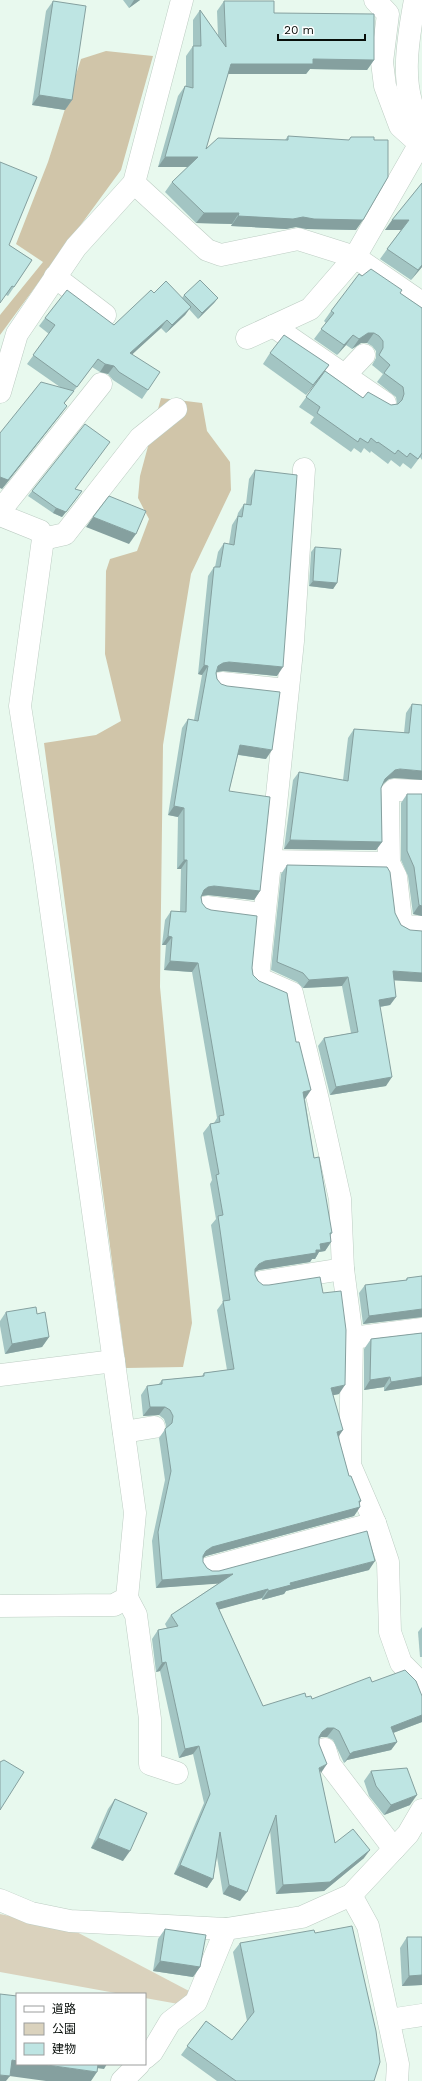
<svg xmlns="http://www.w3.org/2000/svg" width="422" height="2081" viewBox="0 0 422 2081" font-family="'Work Sans','Noto Sans JP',sans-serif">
  <rect width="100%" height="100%" fill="#e8f9ee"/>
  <polygon fill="#dad2bd" points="0,1914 71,1929 189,1991 184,2005 145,1998 145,1994 121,1994 0,1972"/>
  <g fill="#d0c5a9">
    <polygon points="106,51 153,56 121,170 0,335 0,315 43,262 16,244 48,162 81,59"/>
    <polygon points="161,398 202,403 207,431 230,462 231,490 191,574 163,745 160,987 192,1323 183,1367 126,1368 44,743 96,735 121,721 105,654 106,571 110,559 137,551 149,519 138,498 140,476"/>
  </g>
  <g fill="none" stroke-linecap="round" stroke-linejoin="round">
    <g stroke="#bdcdc3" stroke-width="23">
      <g id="minor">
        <polyline points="375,0 388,14 382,62 385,86 400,126 420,144"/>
        <path d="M415,0C408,38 398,92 422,125"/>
        <polyline points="134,183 207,250 221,255 298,239 355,257 422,303"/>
        <polyline points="55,277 105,315"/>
        <polyline points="273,326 385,403"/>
        <polyline points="247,338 310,309 355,257 422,140"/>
        <polyline points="345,375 364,355"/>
        <polyline points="0,392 17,334 76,247 134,183 182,0"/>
        <polyline points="304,469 293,641 258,978 292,993 318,1100 340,1199 343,1269 352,1338 350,1465 375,1523 388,1562 390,1632 401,1663 422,1684"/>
        <polyline points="0,511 101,384"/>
        <polyline points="0,515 40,531 43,539 20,706 44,860 135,1513 127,1598 114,1605 0,1606"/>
        <polyline points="43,539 65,534 140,438 176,409"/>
        <polyline points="222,683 287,690"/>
        <polyline points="422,791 394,790 388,796 389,863 396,877 401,920 405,926 422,927"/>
        <polyline points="269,861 389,863"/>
        <polyline points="207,907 264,914"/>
        <polyline points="261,1282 343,1269"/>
        <polyline points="352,1338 422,1329"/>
        <polyline points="0,1375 114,1361"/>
        <polyline points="124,1432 154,1427"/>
        <polyline points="209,1568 375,1523"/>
        <polyline points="127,1598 136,1615 150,1719 150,1764 177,1773"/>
        <polyline points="325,1749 330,1765 394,1849"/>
        <polyline points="351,1895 368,1926 398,2064 397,2081"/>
        <polyline points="0,1900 31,1913 70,1921 226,1929 302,1917 351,1895 408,1834 422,1810"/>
        <polyline points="389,2020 422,2015"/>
        <polyline points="145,2058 152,2052 170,2022 196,2002 226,1929"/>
        <polyline points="122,2081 139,2064"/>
      </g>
    </g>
    <use href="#minor" stroke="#fff" stroke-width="22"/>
  </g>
  <g fill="#a3c5c3">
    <polygon points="123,0 140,0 129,8"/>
    <polygon points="53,1 72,100 65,110 32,105 46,11"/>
    <polygon points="224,1 274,13 374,60 367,70 310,69 306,74 228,74 206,149 285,140 288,136 356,230 307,229 296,227 286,229 231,226 232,224 196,223 165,192 172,182 188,167 158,167 178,96 185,86 186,86 186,56 193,46 193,20 200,10 218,36 217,11"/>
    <polygon points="422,183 422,267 411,280 380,259 401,230 385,230"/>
    <polygon points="9,245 32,260 8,296 6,295"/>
    <polygon points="362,276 400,293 422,308 422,460 420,457 411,469 403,463 400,467 391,460 388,464 371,451 370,453 364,448 361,453 354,448 351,452 310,423 314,417 299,407 325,371 363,398 391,405 397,404 396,397 377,382 383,374 372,365 376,358 376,351 372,346 367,343 361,343 352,349 346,345 337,355 314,339 326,323 324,321 331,311"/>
    <polygon points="154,293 182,298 184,295 218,298 214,303 198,319 189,309 185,315 166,333 161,328 132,354 148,390 142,399 113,380 108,374 100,372 92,367 64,404 61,414 2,489 60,387 27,364 49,334 39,326 45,318 114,325"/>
    <polygon points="270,353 329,365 322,375 306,395 263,364"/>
    <polygon points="255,470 277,676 223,671 217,672 216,673 217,679 266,759 238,755 229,791 260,891 254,900 208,895 202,896 201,897 202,903 252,968 253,975 305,1099 314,1158 332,1233 330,1236 331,1242 325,1251 319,1252 315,1259 312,1259 310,1262 259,1270 255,1271 255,1275 258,1281 339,1394 333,1395 338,1436 349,1476 361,1501 359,1503 360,1507 354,1516 206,1556 203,1558 203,1562 207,1568 212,1571 369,1570 286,1591 284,1594 262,1600 262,1598 219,1609 263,1706 306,1697 312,1699 372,1682 422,1696 422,1722 393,1733 397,1742 391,1750 347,1760 344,1763 333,1740 327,1737 321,1737 319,1738 320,1773 335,1843 364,1858 324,1891 276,1894 270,1830 240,1901 223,1894 217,1857 213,1879 207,1888 174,1874 204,1803 193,1754 179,1758 160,1671 156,1672 152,1639 158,1630 167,1628 165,1624 171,1615 219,1583 156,1588 152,1541 165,1480 159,1438 166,1428 166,1425 164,1419 159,1415 143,1416 141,1395 147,1386 158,1385 162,1380 202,1376 204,1373 227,1370 217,1310 223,1302 211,1225 216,1219 210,1184 212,1180 203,1133 210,1124 214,1123 217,1118 192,972 164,970 166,945 162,945 165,920 171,911 180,912 181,869 177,869 178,817 168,815 182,728 188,719 194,720 202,675 198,674 208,576 214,567 215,567 218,552 224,543 229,544 232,525 237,517 238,513 244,504 246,504 249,479"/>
    <polygon points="75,489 78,497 62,517 53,513 28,496 32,491"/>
    <polygon points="315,547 337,583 333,589 309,586 311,552"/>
    <polygon points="412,704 422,705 394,778 389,779 383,784 381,788 382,842 376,850 284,849 293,780 299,772 343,780 348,738 354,729 404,733 406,713"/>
    <polygon points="407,794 422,916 413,914 408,876 401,860 401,803"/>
    <polygon points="287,865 395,913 401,925 410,930 394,980 396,997 390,1005 380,1007 386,1086 330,1095 318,1046 324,1038 351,1033 342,986 303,988 297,982 271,970 281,874"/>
    <polygon points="422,1275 422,1317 363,1324 359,1293 365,1285 406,1280 407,1278 421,1277"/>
    <polygon points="6,1312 37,1314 49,1337 42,1347 5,1354 0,1326 0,1321"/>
    <polygon points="422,1333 422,1385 384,1391 384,1387 364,1390 364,1349 371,1339"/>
    <polygon points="422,1627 422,1657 420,1657 418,1632"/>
    <polygon points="371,1771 410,1805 384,1815 369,1796 364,1781"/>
    <polygon points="115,1799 123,1861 91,1848 108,1809"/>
    <polygon points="165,1929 200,1967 193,1977 153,1971 158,1939"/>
    <polygon points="315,1933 374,2081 217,2081 181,2055 206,2021 232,2040 247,2021 233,1952 240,1943"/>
    <polygon points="407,1937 422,1937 422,1985 402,1986 400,1948"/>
  </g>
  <g fill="#85a09f">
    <polygon points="134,0 140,0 129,8"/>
    <polygon points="313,59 374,60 367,70 310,69 306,74 224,74 231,64"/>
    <polygon points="39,95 72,100 65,110 32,105"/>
    <polygon points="165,157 198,157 191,167 158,167"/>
    <polygon points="204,213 239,213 232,224 196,223"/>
    <polygon points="238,216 303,217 363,220 356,230 307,229 296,227 286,229 231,226"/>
    <polygon points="392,220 409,220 402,230 385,230"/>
    <polygon points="422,265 422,267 411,280 418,270"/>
    <polygon points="218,298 214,303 198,319 202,313"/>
    <polygon points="191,307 185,315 166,333 172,325"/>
    <polygon points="167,320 161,328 125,361 130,353"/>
    <polygon points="368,333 374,333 367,343 361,343 352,349 359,339"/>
    <polygon points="353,335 346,345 337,355 344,345"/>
    <polygon points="105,364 114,366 108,374 100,372"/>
    <polygon points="329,365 322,375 306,395 313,385"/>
    <polygon points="67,406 61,414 2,489 0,488 0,477"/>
    <polygon points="82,491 62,517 53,513 56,508"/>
    <polygon points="93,517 136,534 129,544 86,527"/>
    <polygon points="313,581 337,583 333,589 309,586"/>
    <polygon points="229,662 283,667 277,676 223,671 217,672 218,666 223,663"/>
    <polygon points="204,665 208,666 202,675 198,674"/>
    <polygon points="240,745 272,750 266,759 234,754"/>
    <polygon points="400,769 422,771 422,780 394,778 389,779 379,787 385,779 395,770"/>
    <polygon points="174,806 184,808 178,817 168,815"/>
    <polygon points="290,840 382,842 376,850 284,849"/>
    <polygon points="184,860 187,860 181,869 177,869"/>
    <polygon points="214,886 260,891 254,900 208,895 202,896 197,899 204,890 208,887"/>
    <polygon points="419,905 422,906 422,916 413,914"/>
    <polygon points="168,936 172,937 166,945 162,945"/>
    <polygon points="170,961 198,963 192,972 164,970"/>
    <polygon points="393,971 422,973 422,982 387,980"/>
    <polygon points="348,977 342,986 303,988 309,980"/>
    <polygon points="396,997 390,1005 373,1008 379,1000"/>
    <polygon points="392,1077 386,1086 330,1095 336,1087"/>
    <polygon points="311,1090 305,1099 297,1101 303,1092"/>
    <polygon points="331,1242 325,1251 319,1252 315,1259 312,1259 310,1262 259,1270 253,1273 259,1264 265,1261 320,1244"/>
    <polygon points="422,1309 422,1317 363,1324 369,1316"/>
    <polygon points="49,1337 42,1347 5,1354 12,1344"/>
    <polygon points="390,1377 384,1387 364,1390 370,1380"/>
    <polygon points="422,1377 422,1385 384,1391 391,1382"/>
    <polygon points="345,1385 339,1394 325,1397 331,1388"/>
    <polygon points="150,1407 165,1407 159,1415 143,1416"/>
    <polygon points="343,1430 337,1439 337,1432"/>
    <polygon points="361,1501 356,1508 360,1507 354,1516 206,1556 200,1560 206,1551 212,1547"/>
    <polygon points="375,1561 369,1570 286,1591 284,1594 262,1600 268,1591 290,1583"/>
    <polygon points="233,1574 227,1583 156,1588 162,1580"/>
    <polygon points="268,1589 262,1598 210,1612 216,1603"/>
    <polygon points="166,1662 160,1671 156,1672 162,1663"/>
    <polygon points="422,1715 422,1722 385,1736 391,1727"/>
    <polygon points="327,1728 334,1728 327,1737 321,1737 316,1741 322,1732"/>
    <polygon points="397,1742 391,1750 347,1760 344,1763 350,1754 353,1752"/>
    <polygon points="199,1746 193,1754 179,1758 185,1749"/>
    <polygon points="327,1764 321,1773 319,1768"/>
    <polygon points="417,1795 410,1805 384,1815 391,1805"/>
    <polygon points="98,1838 130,1851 123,1861 91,1848"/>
    <polygon points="370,1850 364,1858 324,1891 276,1894 283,1885"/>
    <polygon points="180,1865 213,1879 207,1888 174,1874"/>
    <polygon points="229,1885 247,1892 240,1901 223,1894"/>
    <polygon points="160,1961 200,1967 193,1977 153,1971"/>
    <polygon points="422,1975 422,1985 402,1986 409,1976"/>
    <polygon points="12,2060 17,2061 17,2064 40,2064 97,2072 91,2081 46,2081 2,2075"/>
    <polygon points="91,2064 107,2064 104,2069 89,2067"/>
    <polygon points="0,2075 10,2076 6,2081 0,2081"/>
  </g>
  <g fill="#bee5e3" stroke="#85a09f">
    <polygon points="53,1 86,6 72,100 39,95"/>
    <polygon points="224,1 274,1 274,13 374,14 374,60 313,59 313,64 231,64 206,149 218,138 288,140 288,136 349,140 351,137 374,137 374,140 388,140 388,177 363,220 314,219 303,217 293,219 238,216 239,213 204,213 172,182 198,157 165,157 185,86 193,88 193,46 201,46 200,10 226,47"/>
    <polygon points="0,162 37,177 9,245 32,260 14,287 12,286 0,303"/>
    <polygon points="422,183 422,265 418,270 387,249 409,220 392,220"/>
    <polygon points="371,269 402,290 400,293 422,308 422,453 418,459 410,453 407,457 398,450 395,454 378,442 377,443 371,438 368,443 360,438 358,442 317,413 320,407 306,397 325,371 363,398 368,392 391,405 398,404 402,400 404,394 403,387 384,373 390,365 379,355 383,348 383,341 379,336 374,333 368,333 359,339 353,335 344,345 321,329 334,313 331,311 359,274 362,276"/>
    <polygon points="200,280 218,298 202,313 184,295"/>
    <polygon points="166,281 191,307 172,325 167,320 130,353 160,372 148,390 119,372 114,366 105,364 98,359 77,387 33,355 55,325 45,318 67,290 114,325 151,290 154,293"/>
    <polygon points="284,335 329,365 313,385 270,353"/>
    <polygon points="41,382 74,391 64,403 67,406 8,480 0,477 0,433"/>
    <polygon points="85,424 110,442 75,489 82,491 66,512 56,508 32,491"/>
    <polygon points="255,470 297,475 283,667 229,662 223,663 218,666 216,673 217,679 221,684 227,686 280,692 272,750 240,745 229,791 270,797 260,891 214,886 208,887 204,890 201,897 202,903 206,908 211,910 257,916 252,968 253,975 259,981 287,993 296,1042 299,1042 311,1090 303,1092 314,1158 319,1157 332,1233 330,1233 331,1242 320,1244 321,1250 316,1250 316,1253 265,1261 259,1264 255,1269 255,1275 258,1281 263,1285 269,1285 320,1277 323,1293 341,1291 346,1330 345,1385 331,1388 343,1430 337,1432 349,1476 351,1476 361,1501 359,1501 360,1507 212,1547 206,1551 203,1556 203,1562 207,1568 212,1571 219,1571 367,1531 375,1561 290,1583 291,1585 268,1591 268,1589 216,1603 263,1706 305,1693 306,1697 311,1696 312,1699 370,1677 372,1682 405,1670 416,1681 422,1696 422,1715 391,1727 397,1742 353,1752 350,1754 339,1731 334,1728 327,1728 322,1732 319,1737 319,1744 327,1764 319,1768 335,1843 353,1829 370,1850 330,1882 283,1885 276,1815 247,1892 229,1885 220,1832 213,1879 180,1865 210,1794 199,1746 185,1749 166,1662 162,1663 158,1630 178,1626 171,1615 233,1574 162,1580 158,1532 171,1471 165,1429 172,1423 173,1416 170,1410 165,1407 150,1407 147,1386 162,1384 162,1380 204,1376 204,1373 234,1369 223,1301 230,1300 218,1216 223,1215 216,1175 219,1174 210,1124 220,1122 219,1116 224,1115 198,963 170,961 172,937 168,936 171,911 186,912 187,860 184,860 184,808 174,806 188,719 198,721 208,666 204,665 214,567 220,567 224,543 234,545 238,516 242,517 244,504 251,505"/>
    <polygon points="109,496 146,511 136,534 93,517"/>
    <polygon points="315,547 341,549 337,583 313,581"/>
    <polygon points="412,704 422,705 422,771 400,769 395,770 385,779 381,788 382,842 290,840 299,772 348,781 354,729 409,733"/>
    <polygon points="407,794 422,794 422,906 419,905 414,867 407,851"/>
    <polygon points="287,865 387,867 390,872 395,913 401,925 410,930 422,931 422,973 393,971 396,997 379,1000 392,1077 336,1087 324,1038 358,1032 348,977 309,980 303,973 277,962"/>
    <polygon points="422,1276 422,1309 369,1316 365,1285 407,1280 407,1278"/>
    <polygon points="36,1307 37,1314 45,1312 49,1337 12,1344 6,1312"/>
    <polygon points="422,1333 422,1377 391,1382 390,1377 370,1380 371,1339"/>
    <polygon points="4,1760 24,1772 0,1810 0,1762"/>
    <polygon points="407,1768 417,1795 391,1805 376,1786 371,1771"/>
    <polygon points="115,1799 147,1813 130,1851 98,1838"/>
    <polygon points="352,1926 376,2031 380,2062 374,2081 236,2081 187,2046 206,2021 232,2040 254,2012 240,1943 314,1930 315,1933"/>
    <polygon points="165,1929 206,1935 200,1967 160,1961"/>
    <polygon points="407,1937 422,1937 422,1975 409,1976"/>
    <polygon points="0,1994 17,1996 17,2061 12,2060 10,2076 0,2075"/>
    <polygon points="40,2064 98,2064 97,2072"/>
  </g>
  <rect x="16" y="1993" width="130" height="72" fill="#ffffff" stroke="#9c9e9d"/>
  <rect x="24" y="2006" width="20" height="6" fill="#ffffff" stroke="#9c9e9d"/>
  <text x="52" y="2013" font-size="12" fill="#070d09">道路</text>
  <rect x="24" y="2023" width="20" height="12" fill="#dad2bd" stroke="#9c9e9d"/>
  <text x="52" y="2033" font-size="12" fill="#070d09">公園</text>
  <rect x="24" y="2043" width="20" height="12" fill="#bee5e3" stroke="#9c9e9d"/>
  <text x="52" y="2053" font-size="12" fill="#070d09">建物</text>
  <path d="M278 34v6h87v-6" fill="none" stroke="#070d09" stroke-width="2"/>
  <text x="284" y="34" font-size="12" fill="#070d09" stroke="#ffffff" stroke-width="3" paint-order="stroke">20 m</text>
</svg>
